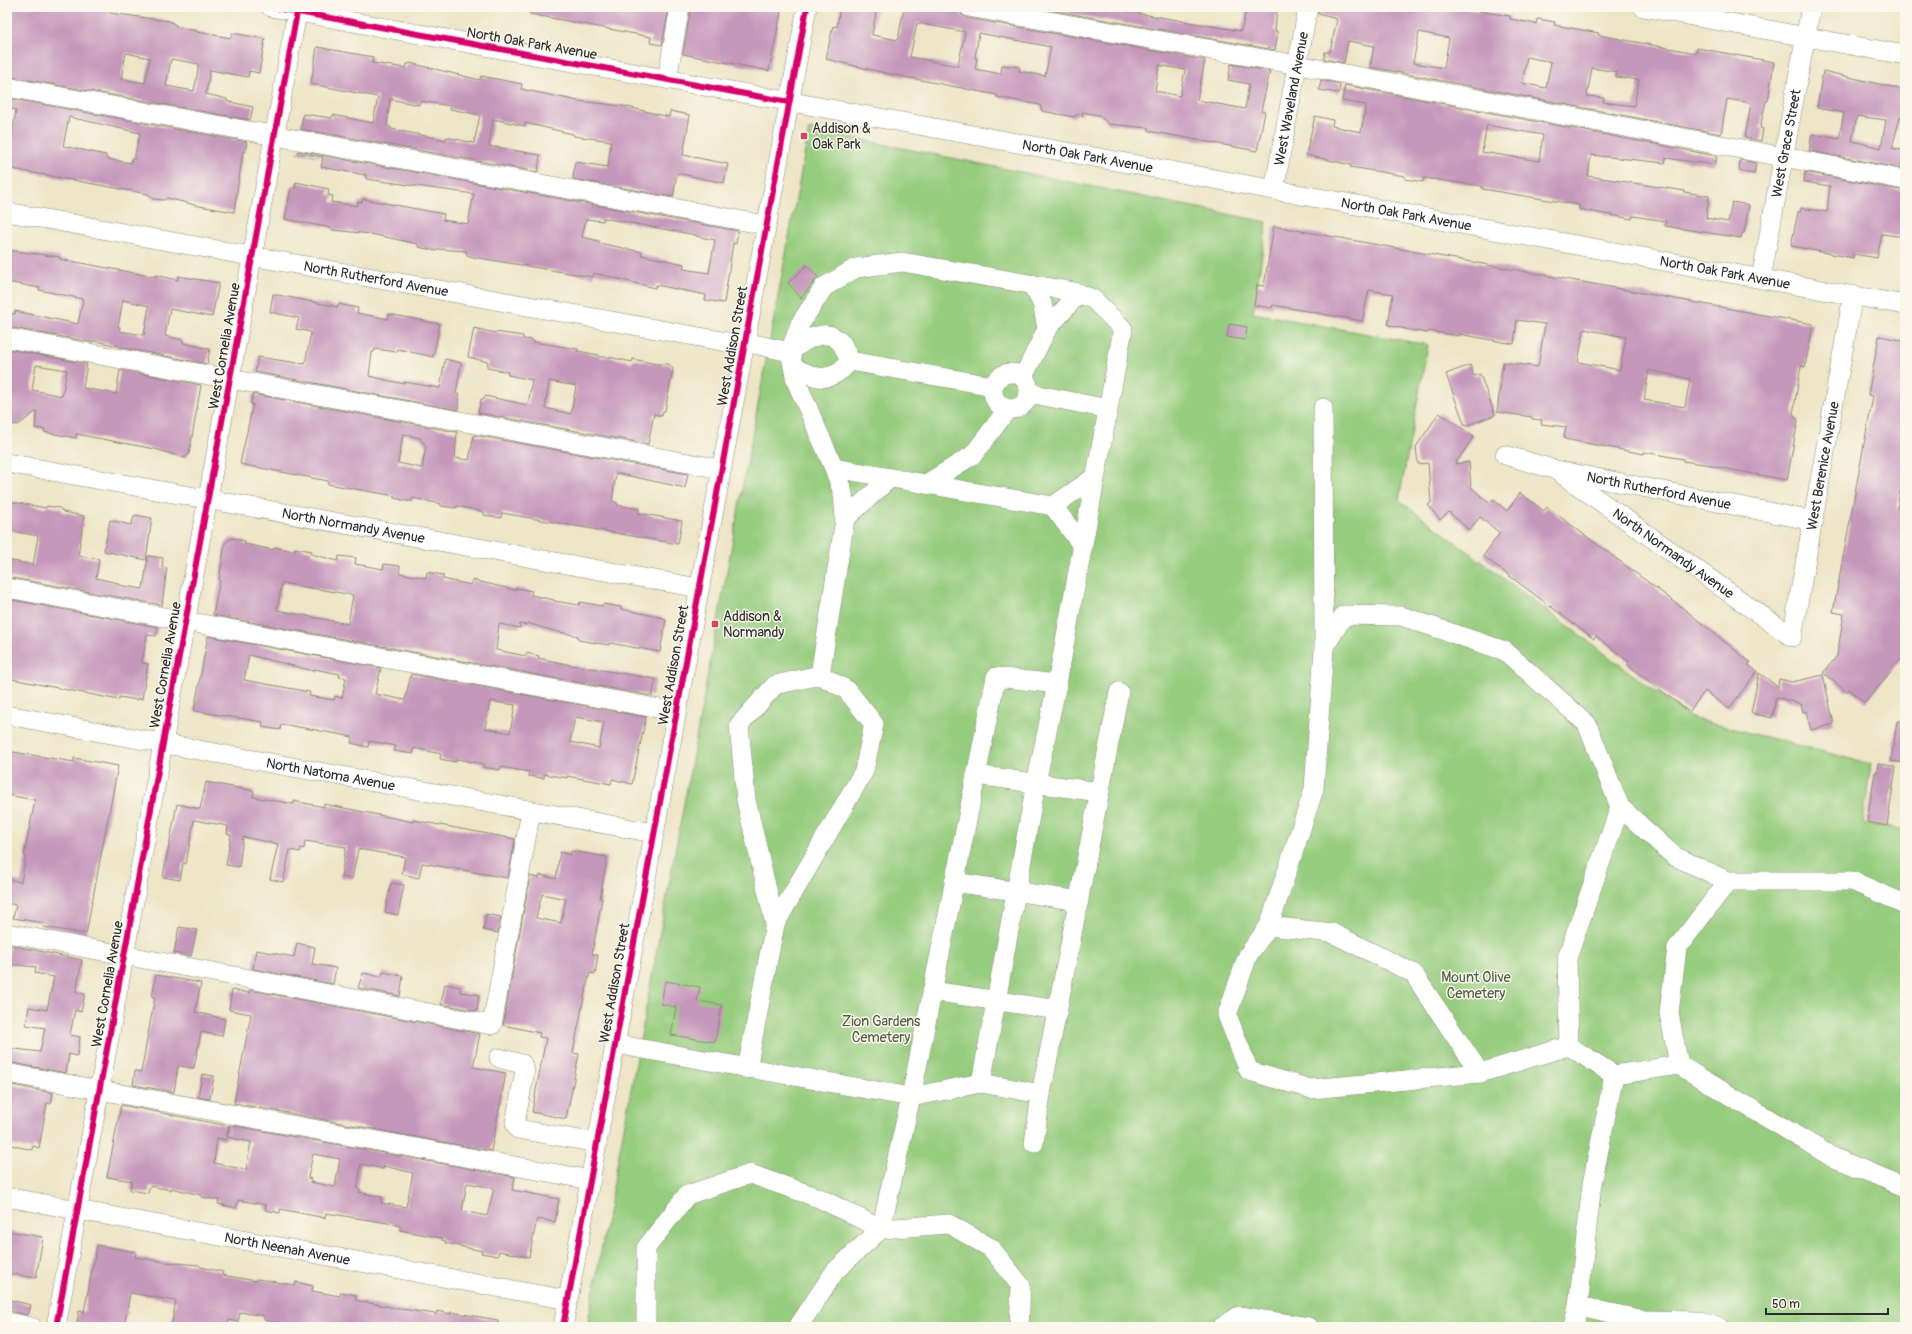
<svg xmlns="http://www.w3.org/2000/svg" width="1912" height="1334" viewBox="0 0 1912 1334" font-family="Pangolin,sans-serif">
  <rect width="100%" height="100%" fill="#fbf7ec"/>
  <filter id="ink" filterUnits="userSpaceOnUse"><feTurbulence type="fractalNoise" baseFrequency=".025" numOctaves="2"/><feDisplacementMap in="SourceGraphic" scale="8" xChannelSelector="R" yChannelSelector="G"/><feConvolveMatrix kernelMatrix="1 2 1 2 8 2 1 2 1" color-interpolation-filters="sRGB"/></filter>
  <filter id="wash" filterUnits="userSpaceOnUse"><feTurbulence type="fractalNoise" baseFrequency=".012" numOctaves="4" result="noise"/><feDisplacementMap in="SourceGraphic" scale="16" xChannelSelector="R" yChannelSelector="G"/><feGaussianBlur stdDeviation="0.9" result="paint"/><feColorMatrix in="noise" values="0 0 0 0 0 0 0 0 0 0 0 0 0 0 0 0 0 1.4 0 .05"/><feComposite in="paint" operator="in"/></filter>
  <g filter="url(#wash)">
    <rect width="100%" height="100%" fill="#eee5c7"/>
    <polygon fill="#96cc7e" stroke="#607c54" points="809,129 1267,222 1253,313 1428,345 1399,500 1691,718 1871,764 1863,823 1905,830 1905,1327 587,1327"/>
    <g id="blocks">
      <g fill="#c597bb" fill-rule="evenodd">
        <path d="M7,7H69L90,11V10L96,11L99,8L107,10L110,13L169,21L176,25V27L197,31V32L231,38L232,33L265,39L259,73L249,71L248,77L210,70L206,94L227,99V101L230,102L253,107L250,120L7,76ZM126,53L150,58L145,83L121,79ZM171,59L199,64L194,91L166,86Z"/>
        <polygon points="531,7 659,7 669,9 662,45 650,43 651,37 530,14"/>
        <polygon points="691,7 768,7 768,10 781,12 769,71 683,54"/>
        <path d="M840,7H877L872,35L898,40L904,7H921L956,13L958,7L962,15L967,18L1205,60L1197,100L1245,109L1249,84L1228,80L1231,64L1270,71L1261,111L1265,112L1257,151L1149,131V128L1109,124L1099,115L1082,112V116L1077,114L1074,117L1042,111L1040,105L997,97V95L885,73L826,59L833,26L837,27ZM917,23L965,32L958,66L910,57ZM979,33L1051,47L1045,76L1019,71L1020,68L1018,67L1002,65L1001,74L975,69L977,58H975ZM1159,65L1185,70L1180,96L1155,91Z"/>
        <polygon points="1032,7 1113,7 1113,9 1241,31 1247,7 1277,7 1275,31 1277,31 1277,39 1275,50"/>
        <path d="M1319,7H1428L1449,11L1450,7H1466V9L1510,16V19L1536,24L1537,19L1555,22L1554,25L1599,33L1598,35L1674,49L1696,53L1697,48L1774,62L1768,101H1766L1760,128L1763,129L1761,141L1745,138L1751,103L1727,99L1721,134L1370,67L1374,46L1348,41L1344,63L1324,59L1325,52H1330L1337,19L1318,14ZM1419,32L1449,38L1444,68L1413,63ZM1527,57L1551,62L1546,88L1522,83ZM1592,68L1617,72L1616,77L1639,80L1634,106L1603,102L1604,98L1587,96Z"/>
        <path d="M317,47L373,57L372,63L406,68L407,64H409L410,63L480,80L481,76L522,84L521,89L578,101L624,106L669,117L670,111L690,115L683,155L728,164L724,183L677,173L673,197L573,179L575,162L608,167L611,141L574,136L573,134L525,123V126L493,119L489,146L540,155L538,172L301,129L303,114L332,118L333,115L373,123L378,97L311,84ZM390,99L419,105L420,101L451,106L450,109L480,115L474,143L446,137V140L391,129V127L387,126Z"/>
        <path d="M1823,71L1905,90V104L1902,118L1900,117L1892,148L1905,151V169L1809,151L1812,134L1839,139L1844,113L1817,108ZM1857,116L1886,120L1881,148L1852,141Z"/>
        <polygon points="1321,80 1340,84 1339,93 1319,90"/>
        <path d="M1345,85L1717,156L1715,165L1666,158L1665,163L1591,155L1588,176L1685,191L1684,192L1709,196L1706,218L1728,222L1732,202L1749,205L1744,233H1742L1741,238L1665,226L1666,221L1633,216L1632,219L1594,212L1579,209V205L1482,189V186L1424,178L1423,182L1405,179V176L1350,167L1351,165L1306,155L1315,116L1333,120L1332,126L1361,132L1366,105L1342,101ZM1487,125L1543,135L1539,161L1482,152Z"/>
        <path d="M7,98L247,142L245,152L243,151L234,212L199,206L167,198L164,200L153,199L148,194L7,168L16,110L7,108ZM69,117L140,133L134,159L132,158L131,163L106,159V155L63,146Z"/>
        <path d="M298,151L738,231L736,244L733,243L724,303L705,300L706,295L656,285L655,288L594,273L593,277L473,257L467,255L466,251L438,249L437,251L418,247V244L371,234L333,230L331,228L285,219L291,188H295L296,182L329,189L328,195L333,196L331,202L357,206L358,202H362L363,199L444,214L443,220L468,224L474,194L366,179V175L321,167L323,157L297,153ZM603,218L696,235V236L715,240L709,273L683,269L684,264L641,255L642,252L599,243V241L582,237L586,219L603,221Z"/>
        <polygon points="1740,160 1756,163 1754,174 1739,171"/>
        <polygon points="1805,172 1905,191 1905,237 1882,234 1877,258 1853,254 1853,258 1791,246 1798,212 1800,212 1801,208 1827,212 1830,186 1804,182"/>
        <path d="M1274,226L1813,324L1805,367L1801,366L1793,414L1798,420L1787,480L1711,466V465L1683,461V459L1644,452V454L1564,439L1566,427L1541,424L1542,420L1532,419V417L1497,412L1503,362L1538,367L1545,324L1517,320L1514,344L1459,334V336L1429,331L1428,333L1410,330L1388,325L1393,294L1369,290L1362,321L1273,305L1272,308L1254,305L1257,285L1264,286ZM1584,329L1626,337L1620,370L1578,362ZM1649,370L1690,379L1685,407L1644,400Z"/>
        <path d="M7,250L60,257V259L155,277V275L178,280V276L219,283L212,317L170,309L165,336L183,340V343L210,349L207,364L119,347V346L95,341L91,342L7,327V313L15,314V311L78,324L83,299L39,290L40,288L7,282ZM123,300L149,306L144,335L119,331L120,327H118Z"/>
        <polygon points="807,265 818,277 801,298 788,283"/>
        <polygon points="273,294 338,307 338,304 358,308 357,313 388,319 389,314 440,324 433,357 398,349 397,352 375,349 374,352 372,352 369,376 404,384 404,382 440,388 445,359 461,363 456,394 459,394 458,410 255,372 258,357 305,364 311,332 296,329 299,318 270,312"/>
        <polygon points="1229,324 1247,327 1245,340 1227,337"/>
        <path d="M474,328L495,333V332L523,336V339L533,340V342L578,349L577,351L599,355V357H609L632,362L633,359L656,364H669L673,369L665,411H663L662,416L654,414L648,444L478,413L481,399H484L485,396L528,405L532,380L508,375V372L487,368L488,362L468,357ZM549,381L576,386L571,414L545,408Z"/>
        <polygon points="1879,336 1905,341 1905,466 1897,508 1905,509 1905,654 1865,703 1849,689 1847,692 1823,673 1837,656 1844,614 1833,612 1873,396 1868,395"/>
        <path d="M7,349L87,364L83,388L116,394L120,370L201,385L189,454L185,458L155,449L102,439L76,434V438L44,432L45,430L35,428L37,411L18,425L7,423ZM36,365L67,370L62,396L32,390Z"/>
        <polygon points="1470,365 1474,376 1480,374 1495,415 1465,426 1446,374"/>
        <path d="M253,394L457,432L455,458L469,460L474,435L688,474L685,488L616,473L612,501L617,503V505L639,509V513L682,521L678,544L502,513L501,518L484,515V512L457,506L456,508L441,506V504L413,498L412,501H407L394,498L395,496L328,484V481L240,464L253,404H251ZM403,434L420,438L426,446L422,468L398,463Z"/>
        <polygon points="1439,413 1474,436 1455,464 1469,462 1471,487 1489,503 1493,499 1507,511 1520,493 1544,511 1547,507 1684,609 1750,662 1748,665 1757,671 1729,709 1705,691 1689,712 1627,664 1629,662 1596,636 1594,639 1483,556 1500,533 1480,517 1469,530 1449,512 1440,520 1428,505 1431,503 1428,463 1418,464 1416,447"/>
        <polygon points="7,501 46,508 47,506 60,508 63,512 84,516 78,556 99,559 96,578 118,583 118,585 143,589 148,556 163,558 162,567 167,568 162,605 7,577 7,560 33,565 38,536 7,530"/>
        <polygon points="135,515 152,518 146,560 104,551 110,520 131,525"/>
        <path d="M232,538L245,541L244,544L274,550V547L294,551L295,548L312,551L311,554L338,561L339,556L356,558L355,564L383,569L384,564L400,566L399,573L426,578L427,572L443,575V579L471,585L472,580L515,590L516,588L532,591L531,595L554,600V601L579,605L580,602L602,606L603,604L621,607V609L664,618V619L666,620L660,652L609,643V645L578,640V636L574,635L554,631L527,623V625L520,624V628L499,624L496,650L526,656V653L539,656L538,658L571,665L656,679L652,696L213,615L220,580H219L225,543ZM282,583L353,595L348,624L277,610Z"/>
        <polygon points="7,599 158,627 156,636 147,635 142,663 148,664 142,699 138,698 138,700 119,697 119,700 7,678"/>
        <path d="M208,636L381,668L375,694L405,700L411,674L646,717L632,784L612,779L611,784L567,776V778L544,774V778L528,776L529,772L501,767L500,770L483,767L484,764L457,759L456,762L440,759L441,754L414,748L413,754L394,751L396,746L369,741L368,747L351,743L353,737L327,732L281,724L280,730L262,727L263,722L194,711ZM249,655L314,671V669L340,674L339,677L346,678L342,698L335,696L334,700L309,696L310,692L244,680ZM490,701L515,705L510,733L485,728ZM575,717L604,722L599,748L570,742Z"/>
        <polygon points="1759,673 1778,687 1779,679 1792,682 1823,675 1834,724 1811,730 1806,711 1803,712 1801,704 1776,697 1772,718 1751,713"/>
        <polygon points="1897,721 1905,721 1905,763 1891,761"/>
        <polygon points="7,751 74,762 74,758 118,766 86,934 43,927 44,923 13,918 16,905 7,903 7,879 21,882 26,856 24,856 35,800 7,795"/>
        <polygon points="1878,763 1896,767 1887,826 1867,822 1875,772 1877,773"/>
        <polygon points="206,782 254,791 253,797 294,804 294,801 324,807 324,804 413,822 413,820 515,839 508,878 422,863 419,878 402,874 405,857 358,849 352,879 341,877 346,847 305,841 304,849 301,848 300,852 290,850 283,882 270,879 278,844 243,837 239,867 226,865 231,835 227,834 228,826 194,820 186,864 183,863 180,880 163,877 177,804 200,809"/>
        <path d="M571,851L607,857L600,899H602L592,954L598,955L595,974L590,973L584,997L573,1053L579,1054L566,1119L532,1112L546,1038L539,1037L540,1033L503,1025L530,876L539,878L540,875L556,879L560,852L571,855ZM542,894L566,899L561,923L536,918Z"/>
        <polygon points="391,883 404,885 398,915 385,912"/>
        <polygon points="486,914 501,917 498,933 483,930"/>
        <polygon points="179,927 197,930 191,956 174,953"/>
        <polygon points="297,943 315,947 312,964 336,968 333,984 253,969 256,950 294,957"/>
        <polygon points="10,945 82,960 76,992 85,994 81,1012 75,1010 70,1035 80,1037 77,1056 69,1054 66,1073 7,1062 7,1048 40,1052 45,1028 26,1025 29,1007 47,1010 54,977 35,973 36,967 7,964"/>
        <polygon points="383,972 403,976 400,996 358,988 363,973 381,977"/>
        <polygon points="156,975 201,983 195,1012 225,1019 222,1036 201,1032 194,1068 178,1066 174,1092 133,1085 135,1071 141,1072 155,997 152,997"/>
        <polygon points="665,981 700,987 697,1001 722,1005 715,1042 671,1035 676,1007 661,1004"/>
        <polygon points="445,984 460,987 460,992 479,995 477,1011 441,1004"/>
        <polygon points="232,990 249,993 250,990 480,1034 473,1067 506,1073 491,1151 234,1103 251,1014 229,1010"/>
        <polygon points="202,1074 214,1076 210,1099 198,1097"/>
        <polygon points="7,1084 53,1093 51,1104 47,1103 39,1148 33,1146 32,1150 7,1144"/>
        <path d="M121,1105L229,1126L226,1140L217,1138L214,1163L246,1170L251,1142L227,1137L230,1125L515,1177L512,1190L559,1199L555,1222L537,1219L529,1257L499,1251L498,1256L481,1253L482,1251L445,1243L446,1241L442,1240V1238L400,1230V1226L394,1224L326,1213L325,1218L280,1209V1213L265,1210L266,1205L238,1200L236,1208L218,1204L219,1200L201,1197V1195L171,1188V1190L150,1186L148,1193L130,1190L132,1181L107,1177ZM313,1154L340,1159L335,1187L310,1182L311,1179L308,1178ZM361,1164L383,1169L384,1166L413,1173L406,1207L381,1203L382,1197L359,1192L360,1189H357ZM467,1183L494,1188L487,1216L462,1211Z"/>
        <polygon points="7,1231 43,1237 36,1278 7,1273"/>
        <polygon points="97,1245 136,1252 135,1257 165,1262 199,1265 201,1267 223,1272 222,1275 256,1281 257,1279 295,1285 296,1282 313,1286 312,1291 340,1296 341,1292 356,1295 355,1300 400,1309 436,1314 437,1311 451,1314 451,1312 498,1320 498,1327 297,1327 264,1320 264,1316 240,1312 238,1322 229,1320 228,1327 171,1327 176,1301 130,1293 124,1327 76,1327 79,1311 84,1312"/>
        <polygon points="10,1300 31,1305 28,1315 8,1311"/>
      </g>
    </g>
  </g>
  <g filter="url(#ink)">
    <use href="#blocks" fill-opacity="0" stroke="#8c8879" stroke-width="1"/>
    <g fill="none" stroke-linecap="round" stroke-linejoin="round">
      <g stroke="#8c8879" stroke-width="20">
        <g id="minor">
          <path id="s1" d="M271,7L1905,305"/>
          <polyline points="969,7 1298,65 1905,180"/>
          <polyline points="1643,7 1905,55"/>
          <polyline points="667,79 680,7"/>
          <polyline points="7,87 766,225"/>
          <path id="s2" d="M1274,190L1308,7"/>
          <path id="s3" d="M7,212L744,345"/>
          <path id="s4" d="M1761,279L1811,7"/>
          <polyline points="1032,285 1042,303 1047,329"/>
          <polyline points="7,338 721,469"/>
          <polyline points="745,342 790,352"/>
          <path d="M790,352C804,340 827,325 842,344C845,349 847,356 850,361C830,385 817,379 793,367"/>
          <polyline points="850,361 993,386"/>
          <circle cx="1011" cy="391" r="18"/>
          <polyline points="1023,377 1047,329 1079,293"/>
          <polyline points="1029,393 1108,409"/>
          <polyline points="1323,408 1324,648"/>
          <path id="s5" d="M1505,455L1556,470L1814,521"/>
          <path id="s6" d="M7,463L699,588"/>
          <polyline points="834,468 843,493 845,519"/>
          <path id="s7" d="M1556,470L1792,637L1853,295"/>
          <polyline points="926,484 973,455 1007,410"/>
          <polyline points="1053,506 1082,545"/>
          <polyline points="7,588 677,712"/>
          <polyline points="820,675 845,519 890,478"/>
          <path id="s8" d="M7,715L654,833"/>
          <polyline points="976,775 1100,792"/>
          <polyline points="954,882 1079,901"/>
          <polyline points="1905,904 1852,881 1728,881 1674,856 1620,807 1587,724 1505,651 1401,616 1344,615 1324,648 1314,789 1269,926 1248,955 1227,1015 1249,1071 1311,1089 1480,1073 1569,1046 1614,1075 1679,1065 1832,1157 1905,1187"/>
          <polyline points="1269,926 1332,933 1413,973 1480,1073"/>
          <polyline points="7,933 492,1025 531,811"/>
          <polyline points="932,991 1058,1010"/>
          <polyline points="615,1044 911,1097 981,1083 1041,1094"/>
          <polyline points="1569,1046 1567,958 1620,807"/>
          <polyline points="499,1058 522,1064 525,1071 515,1123 518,1129 597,1143"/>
          <polyline points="1679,1065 1669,1013 1677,948 1728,881"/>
          <polyline points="747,1069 775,924 864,771 874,724 847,690 820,675 775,685 739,725 746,800 775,924"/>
          <polyline points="7,1073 591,1180"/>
          <polyline points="981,1083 1036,783 1057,684 1123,329 1093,299 1075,292 902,262 856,268 824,287 800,324 790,352 796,381 834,468 1053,506 1095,477"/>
          <polyline points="1034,1143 1041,1094 1119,692"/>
          <path id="s9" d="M7,1197L568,1300"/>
          <polyline points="1578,1306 1644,1320"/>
          <polyline points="7,1322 32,1327"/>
          <polyline points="56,1327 298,7"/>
          <polyline points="563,1327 807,7"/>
          <polyline points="646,1327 646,1248 687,1195 750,1174 819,1198 881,1229 949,1224 991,1248 1021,1286 1019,1327"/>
          <polyline points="798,1327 835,1271 881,1229 911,1097 996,677 1057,684"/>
          <polyline points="1222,1327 1239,1316 1308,1327"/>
          <polyline points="1573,1327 1578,1306 1592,1184 1614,1075"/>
          <polyline points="1638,1327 1644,1320 1699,1321 1720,1327"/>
        </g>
      </g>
      <use href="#minor" stroke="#fff" stroke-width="19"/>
      <g stroke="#fbf7ec" stroke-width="8">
        <g id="cycleway">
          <polyline points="271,7 789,102"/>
          <polyline points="56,1327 298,7"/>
          <polyline points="563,1327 807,7"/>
        </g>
      </g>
      <use href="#cycleway" stroke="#d6006c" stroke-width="6"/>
    </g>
  </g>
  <g fill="#d1495b" stroke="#fbf7ec" stroke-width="1.5">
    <rect x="800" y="132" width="8" height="8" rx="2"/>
    <rect x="711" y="620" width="8" height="8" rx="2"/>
  </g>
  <g text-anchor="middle" stroke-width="3" stroke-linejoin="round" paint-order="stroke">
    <g font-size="14" fill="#2b2b2b" stroke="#fbf7ec">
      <text transform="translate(532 43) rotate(10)" y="5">North Oak Park Avenue</text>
      <text dy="5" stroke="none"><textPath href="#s2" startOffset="93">West Waveland Avenue</textPath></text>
      <text dy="5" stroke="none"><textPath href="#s4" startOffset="138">West Grace Street</textPath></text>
      <text dy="5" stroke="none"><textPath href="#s1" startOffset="830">North Oak Park Avenue</textPath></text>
      <text dy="5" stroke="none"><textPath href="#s1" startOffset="1154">North Oak Park Avenue</textPath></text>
      <text dy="5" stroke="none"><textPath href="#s1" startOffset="1478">North Oak Park Avenue</textPath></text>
      <text dy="5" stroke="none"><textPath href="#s3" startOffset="375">North Rutherford Avenue</textPath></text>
      <text transform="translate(224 346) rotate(-80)" y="5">West Cornelia Avenue</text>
      <text transform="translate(732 346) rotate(-80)" y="5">West Addison Street</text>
      <text dy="5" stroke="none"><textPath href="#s7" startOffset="463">West Berenice Avenue</textPath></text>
      <text dy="5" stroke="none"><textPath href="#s5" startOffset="158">North Rutherford Avenue</textPath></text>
      <text dy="5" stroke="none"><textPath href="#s6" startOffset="352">North Normandy Avenue</textPath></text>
      <text dy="5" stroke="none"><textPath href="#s7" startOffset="144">North Normandy Avenue</textPath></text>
      <text transform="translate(165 665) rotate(-80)" y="5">West Cornelia Avenue</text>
      <text transform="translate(673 665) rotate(-80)" y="5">West Addison Street</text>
      <text dy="5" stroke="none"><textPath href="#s8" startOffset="329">North Natoma Avenue</textPath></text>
      <text transform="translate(614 983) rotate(-80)" y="5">West Addison Street</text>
      <text transform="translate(107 984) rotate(-80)" y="5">West Cornelia Avenue</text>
      <text dy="5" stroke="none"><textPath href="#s9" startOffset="285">North Neenah Avenue</textPath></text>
    </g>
    <g font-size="14" fill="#2b2b2b" stroke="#fbf7ec" text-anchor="start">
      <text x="812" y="133">Addison &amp;<tspan x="812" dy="16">Oak Park</tspan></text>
      <text x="723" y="621">Addison &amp;<tspan x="723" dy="16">Normandy</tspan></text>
    </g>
    <g font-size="14" fill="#4b5b44" stroke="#fbf7ec">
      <text x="1476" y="982">Mount Olive<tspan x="1476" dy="16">Cemetery</tspan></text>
      <text x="881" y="1026">Zion Gardens<tspan x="881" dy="16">Cemetery</tspan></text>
    </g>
  </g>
  <rect width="1912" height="1334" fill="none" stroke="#fbf7ec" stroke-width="24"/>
  <path d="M1766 1308v6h122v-6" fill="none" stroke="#2b2b2b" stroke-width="2"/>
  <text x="1772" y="1308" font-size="12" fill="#2b2b2b" stroke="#fbf7ec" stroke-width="3" paint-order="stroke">50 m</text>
</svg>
